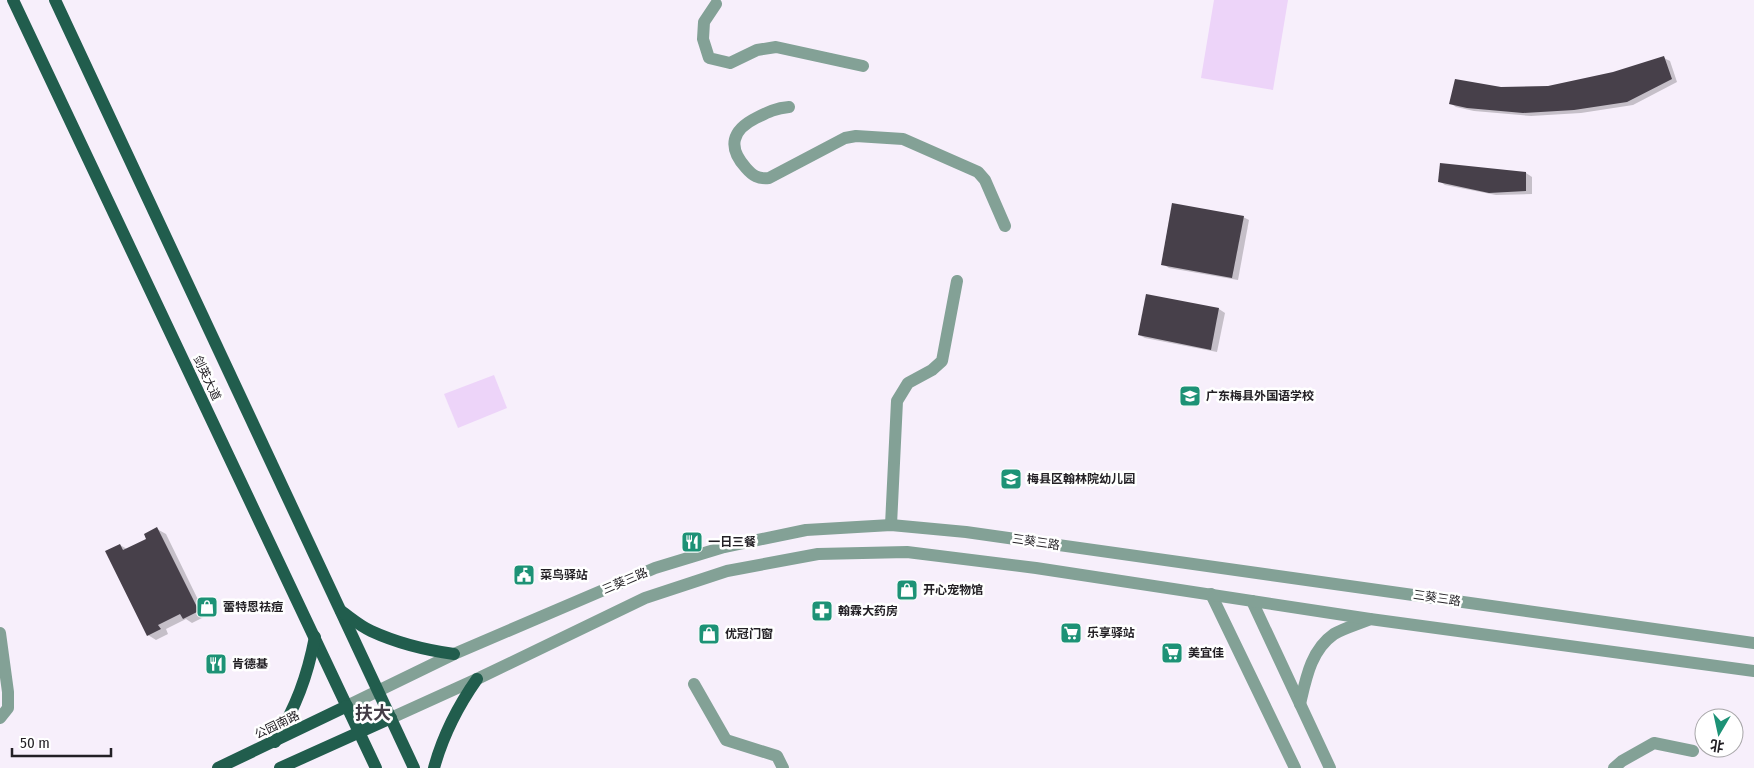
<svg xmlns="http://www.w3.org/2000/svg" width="1754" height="768" viewBox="0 0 1754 768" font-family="'Fira Sans Condensed','Noto Sans SC',sans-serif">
  <rect width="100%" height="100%" fill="#f7effb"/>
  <g fill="#edd4f9">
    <polygon points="1214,0 1288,0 1273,90 1201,78"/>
    <polygon points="494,375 507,408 458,428 444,394"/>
  </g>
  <g fill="#0003">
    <polygon points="1664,58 1670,61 1677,82 1633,105 1581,113 1531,116 1474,111 1456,107 1450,103 1501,89 1549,87 1613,73"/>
    <polygon points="1526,173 1532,177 1532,194 1496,195 1445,185 1439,181"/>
    <polygon points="1243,217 1249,220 1238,280 1169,268 1163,264"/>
    <polygon points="1219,309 1225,313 1217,352 1145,338 1139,335"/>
    <polygon points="157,529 166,534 206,616 192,623 186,619 166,629 168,634 156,640 148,635 120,545 127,549 148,539"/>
  </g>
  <g fill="#47404a">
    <polygon points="1664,56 1672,79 1627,102 1574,110 1523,113 1467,108 1449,104 1455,79 1501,87 1548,86 1613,72"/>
    <polygon points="1440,163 1526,172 1526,191 1489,193 1438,182"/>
    <polygon points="1172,203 1244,216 1232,278 1161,265"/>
    <polygon points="1146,294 1219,308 1211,350 1138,335"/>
    <polygon points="157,527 199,611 183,619 180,614 158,625 161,629 147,636 105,551 120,544 123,550 146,539 144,534"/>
  </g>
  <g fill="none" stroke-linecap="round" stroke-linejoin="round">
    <g stroke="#83a196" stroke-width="12">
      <polyline points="716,4 704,22 703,39 709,58 730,63 757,50 776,47 863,66"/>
      <path d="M789,107C776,108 768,112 756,118C732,130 727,147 746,168C753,176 758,179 769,178L845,138L856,136L903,139L978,172L985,180L1005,226"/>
      <polyline points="891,525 897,401 908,383 932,370 942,361 957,281"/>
      <polyline points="1211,594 1295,768"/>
      <polyline points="1252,601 1330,768"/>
      <polyline points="0,633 8,692 8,708 0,718"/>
      <polyline points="694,684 726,740 777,756 783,768"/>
      <path d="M1300,704C1306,678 1311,650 1334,634C1344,628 1359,624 1370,619"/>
      <polyline points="347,706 454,654 655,568 724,547 806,530 891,525 966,532 1754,643"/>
      <polyline points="391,718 477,679 645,598 727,571 818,554 907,552 1036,568 1370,619 1754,671"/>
      <polyline points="1614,768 1622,761 1654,743 1693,751"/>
    </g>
    <g stroke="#215d4d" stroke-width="12">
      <polyline points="13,0 376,768"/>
      <polyline points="55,0 414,768"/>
      <path d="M341,611C351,618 360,626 371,631C397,643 425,650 454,654"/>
      <path d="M275,742C296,706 307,678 315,637"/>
      <polyline points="218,768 347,706"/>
      <polyline points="280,768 391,718"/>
      <path d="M434,768C443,735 458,706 477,679"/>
    </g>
  </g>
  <defs>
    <g id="school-square" transform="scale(1.125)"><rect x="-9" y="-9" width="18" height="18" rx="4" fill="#1d9276" stroke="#fff"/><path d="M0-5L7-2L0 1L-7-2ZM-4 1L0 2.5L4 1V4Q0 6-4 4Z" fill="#fff"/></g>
    <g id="restaurant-square" transform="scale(1.125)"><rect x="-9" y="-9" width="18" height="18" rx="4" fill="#1d9276" stroke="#fff"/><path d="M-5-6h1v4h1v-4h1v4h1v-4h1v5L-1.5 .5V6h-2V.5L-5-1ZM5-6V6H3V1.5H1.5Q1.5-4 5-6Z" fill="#fff"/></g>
    <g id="civic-square" transform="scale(1.125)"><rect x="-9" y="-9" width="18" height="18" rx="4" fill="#1d9276" stroke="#fff"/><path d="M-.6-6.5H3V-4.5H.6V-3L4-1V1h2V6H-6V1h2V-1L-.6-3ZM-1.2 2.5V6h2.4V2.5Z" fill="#fff"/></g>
    <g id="shop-square" transform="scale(1.125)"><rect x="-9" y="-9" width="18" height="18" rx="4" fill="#1d9276" stroke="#fff"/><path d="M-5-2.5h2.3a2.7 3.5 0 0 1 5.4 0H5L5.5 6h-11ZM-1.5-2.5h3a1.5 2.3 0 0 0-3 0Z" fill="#fff"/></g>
    <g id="pharmacy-square" transform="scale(1.125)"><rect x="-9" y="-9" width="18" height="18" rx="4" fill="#1d9276" stroke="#fff"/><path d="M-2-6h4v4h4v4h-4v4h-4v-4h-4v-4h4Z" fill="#fff"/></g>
    <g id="supermarket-square" transform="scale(1.125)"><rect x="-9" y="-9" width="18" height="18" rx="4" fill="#1d9276" stroke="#fff"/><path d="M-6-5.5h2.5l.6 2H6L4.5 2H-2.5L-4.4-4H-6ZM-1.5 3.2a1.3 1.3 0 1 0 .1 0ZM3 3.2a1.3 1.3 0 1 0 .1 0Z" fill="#fff"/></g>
  </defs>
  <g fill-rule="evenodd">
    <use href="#school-square" x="1190" y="396"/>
    <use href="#school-square" x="1011" y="479"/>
    <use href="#restaurant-square" x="692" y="542"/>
    <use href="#civic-square" x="524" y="575"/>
    <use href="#shop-square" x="907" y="590"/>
    <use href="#shop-square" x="207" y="607"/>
    <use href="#pharmacy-square" x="822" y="611"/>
    <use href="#supermarket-square" x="1071" y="633"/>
    <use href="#shop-square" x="709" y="634"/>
    <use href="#supermarket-square" x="1172" y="653"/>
    <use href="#restaurant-square" x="216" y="664"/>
  </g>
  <g text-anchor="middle" stroke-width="5" stroke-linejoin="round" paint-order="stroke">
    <g font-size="12" fill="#232025" stroke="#fff">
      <text transform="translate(207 378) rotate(65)" y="4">剑英大道</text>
      <text transform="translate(1036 542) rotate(8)" y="4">三葵三路</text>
      <text transform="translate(625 581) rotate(-23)" y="4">三葵三路</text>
      <text transform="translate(1437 598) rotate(8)" y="4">三葵三路</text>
      <text transform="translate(277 725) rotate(-26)" y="4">公园南路</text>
    </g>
    <g font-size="12" font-weight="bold" fill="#232025" stroke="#fff" text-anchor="start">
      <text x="1206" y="400">广东梅县外国语学校</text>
      <text x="1027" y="483">梅县区翰林院幼儿园</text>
      <text x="708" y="546">一日三餐</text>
      <text x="540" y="579">菜鸟驿站</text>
      <text x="923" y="594">开心宠物馆</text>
      <text x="223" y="611">蕾特恩祛痘</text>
      <text x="838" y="615">翰霖大药房</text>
      <text x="1087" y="637">乐享驿站</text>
      <text x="725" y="638">优冠门窗</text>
      <text x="1188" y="657">美宜佳</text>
      <text x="232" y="668">肯德基</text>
    </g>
    <g font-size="18" font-weight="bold" fill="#433c46" stroke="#fff">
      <text x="373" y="719">扶大</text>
    </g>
  </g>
  <g transform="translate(1719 733) rotate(189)"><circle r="24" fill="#ffffff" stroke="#a7a6a8"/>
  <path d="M0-4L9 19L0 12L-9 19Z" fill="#1d9276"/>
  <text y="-8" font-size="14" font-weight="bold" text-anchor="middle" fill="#232025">北</text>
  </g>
  <path d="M12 748v8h99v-8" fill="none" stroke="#232025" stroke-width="2.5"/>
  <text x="20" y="748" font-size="15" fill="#232025" stroke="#ffffff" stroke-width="4" paint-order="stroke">50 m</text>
</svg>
